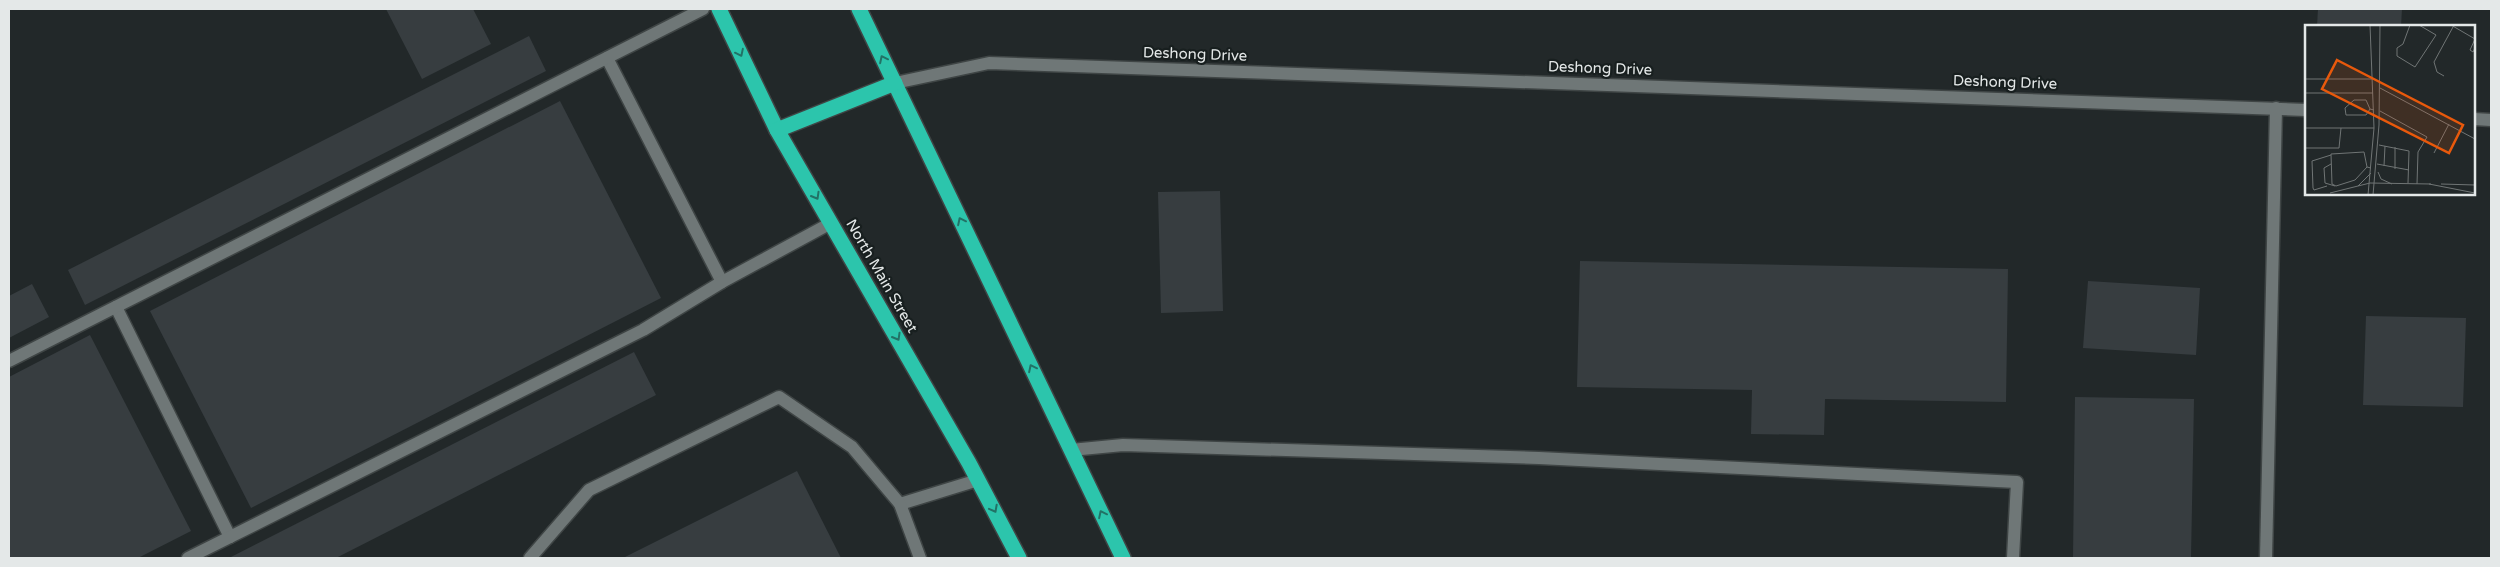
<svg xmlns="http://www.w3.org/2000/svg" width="2500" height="567" viewBox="0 0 2500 567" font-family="'Varela Round',sans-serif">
  <rect width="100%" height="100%" fill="#222829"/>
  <g fill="#373d40">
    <polygon points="386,9 473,9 491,44 422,79"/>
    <polygon points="2318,9 2402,9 2401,26 2317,26"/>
    <polygon points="529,36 546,71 85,305 68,270"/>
    <polygon points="560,101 661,298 251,508 150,311"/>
    <polygon points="1220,191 1223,311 1161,313 1158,192"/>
    <polygon points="1580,261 2008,269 2006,402 1825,399 1824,435 1751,434 1752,390 1577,387"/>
    <polygon points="2088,281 2200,288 2196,355 2083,348"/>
    <polygon points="32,284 49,317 9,338 9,296"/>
    <polygon points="2366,316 2466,318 2463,407 2363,405"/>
    <polygon points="90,335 191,531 138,558 9,558 9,377"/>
    <polygon points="634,352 656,395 336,558 229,558"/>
    <polygon points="2075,397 2194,399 2191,558 2073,558"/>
    <polygon points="797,471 841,558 623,558"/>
  </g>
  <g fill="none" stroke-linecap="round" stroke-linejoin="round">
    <g stroke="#3f4545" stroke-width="15">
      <g id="minor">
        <polyline points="607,58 722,282"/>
        <polyline points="895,83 989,63 2306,110"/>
        <polyline points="2474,119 2491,120"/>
        <polyline points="116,307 230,537"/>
        <polyline points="9,361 703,9"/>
        <polyline points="1071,450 1123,445 1539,458 2017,482 2013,558"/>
        <polyline points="900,504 978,480"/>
        <polyline points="188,558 643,330 722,282 831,223"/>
        <polyline points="530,558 589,490 779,397 852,447 900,504 920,558"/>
        <polyline points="2266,558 2276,108"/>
      </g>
    </g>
    <g stroke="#3f4545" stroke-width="18">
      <g id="highway">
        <polyline points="719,9 777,130 969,463 1019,558"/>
        <polyline points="859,9 1123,558"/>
        <polyline points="777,130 895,83"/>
      </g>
    </g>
    <use href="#minor" stroke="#6f7777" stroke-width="12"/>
    <use href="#highway" stroke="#2cc5ac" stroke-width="15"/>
  </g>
  <defs><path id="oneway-chevron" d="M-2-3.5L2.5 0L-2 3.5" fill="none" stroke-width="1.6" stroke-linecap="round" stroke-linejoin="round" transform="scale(1.25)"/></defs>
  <g stroke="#227266">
    <use href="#oneway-chevron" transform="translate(740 53) rotate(64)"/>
    <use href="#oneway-chevron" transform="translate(883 59) rotate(-116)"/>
    <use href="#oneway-chevron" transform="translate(816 196) rotate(60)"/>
    <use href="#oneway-chevron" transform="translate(961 221) rotate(-116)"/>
    <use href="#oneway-chevron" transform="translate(897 337) rotate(60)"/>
    <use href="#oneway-chevron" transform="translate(1032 368) rotate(-116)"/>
    <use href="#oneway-chevron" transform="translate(994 509) rotate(62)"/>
    <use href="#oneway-chevron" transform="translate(1102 514) rotate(-116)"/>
  </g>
  <g text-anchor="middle" stroke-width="4.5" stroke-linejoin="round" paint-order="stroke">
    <g font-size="15" fill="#e4e8e8" stroke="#181f1f">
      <text transform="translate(1195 54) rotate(2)" y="5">Deshong Drive</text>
      <text transform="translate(1600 68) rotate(2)" y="5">Deshong Drive</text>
      <text transform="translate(2005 82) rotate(2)" y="5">Deshong Drive</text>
      <text transform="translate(882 276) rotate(60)" y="5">North Main Street</text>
    </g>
  </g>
  <g transform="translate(2305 25)">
    <rect width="170" height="170" fill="#222829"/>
    <path fill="none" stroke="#707575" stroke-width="1" d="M105,0L98,19L92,23V31L110,42L131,10L114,0M146,0L170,14M170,14L165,25L168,27L170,23M139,51L132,47L129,37L148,2M0,54H68M75,63L170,114M0,68H68M65,84L61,90H41L40,83L49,75H61L65,84L69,85M75,86L122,112L113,127L112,159M0,103H69M74,120L104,126L103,158M0,123H34L36,103M129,128L144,99M26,139L19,143L20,158L30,161M72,139L104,145M79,141L80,121M62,142L50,155L31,161L27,159L26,129L59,127L62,142L66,143M90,144V122M73,147L76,154L87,159M124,159L170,168M136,159L170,160M22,161L9,165L8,163L7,136L26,130M53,161L66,148M25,168L65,158L126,159M63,170L69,103L65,0M68,170L74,100L75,0M129,170H160"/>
    <path fill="#e8590c" fill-opacity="0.15" stroke="#e8590c" stroke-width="2.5" d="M32,35L158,100L144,128L17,64Z"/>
    <rect width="170" height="170" fill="none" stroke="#e4e8e8" stroke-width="2.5"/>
  </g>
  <rect width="2500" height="567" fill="none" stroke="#e4e8e8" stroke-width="20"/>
</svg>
